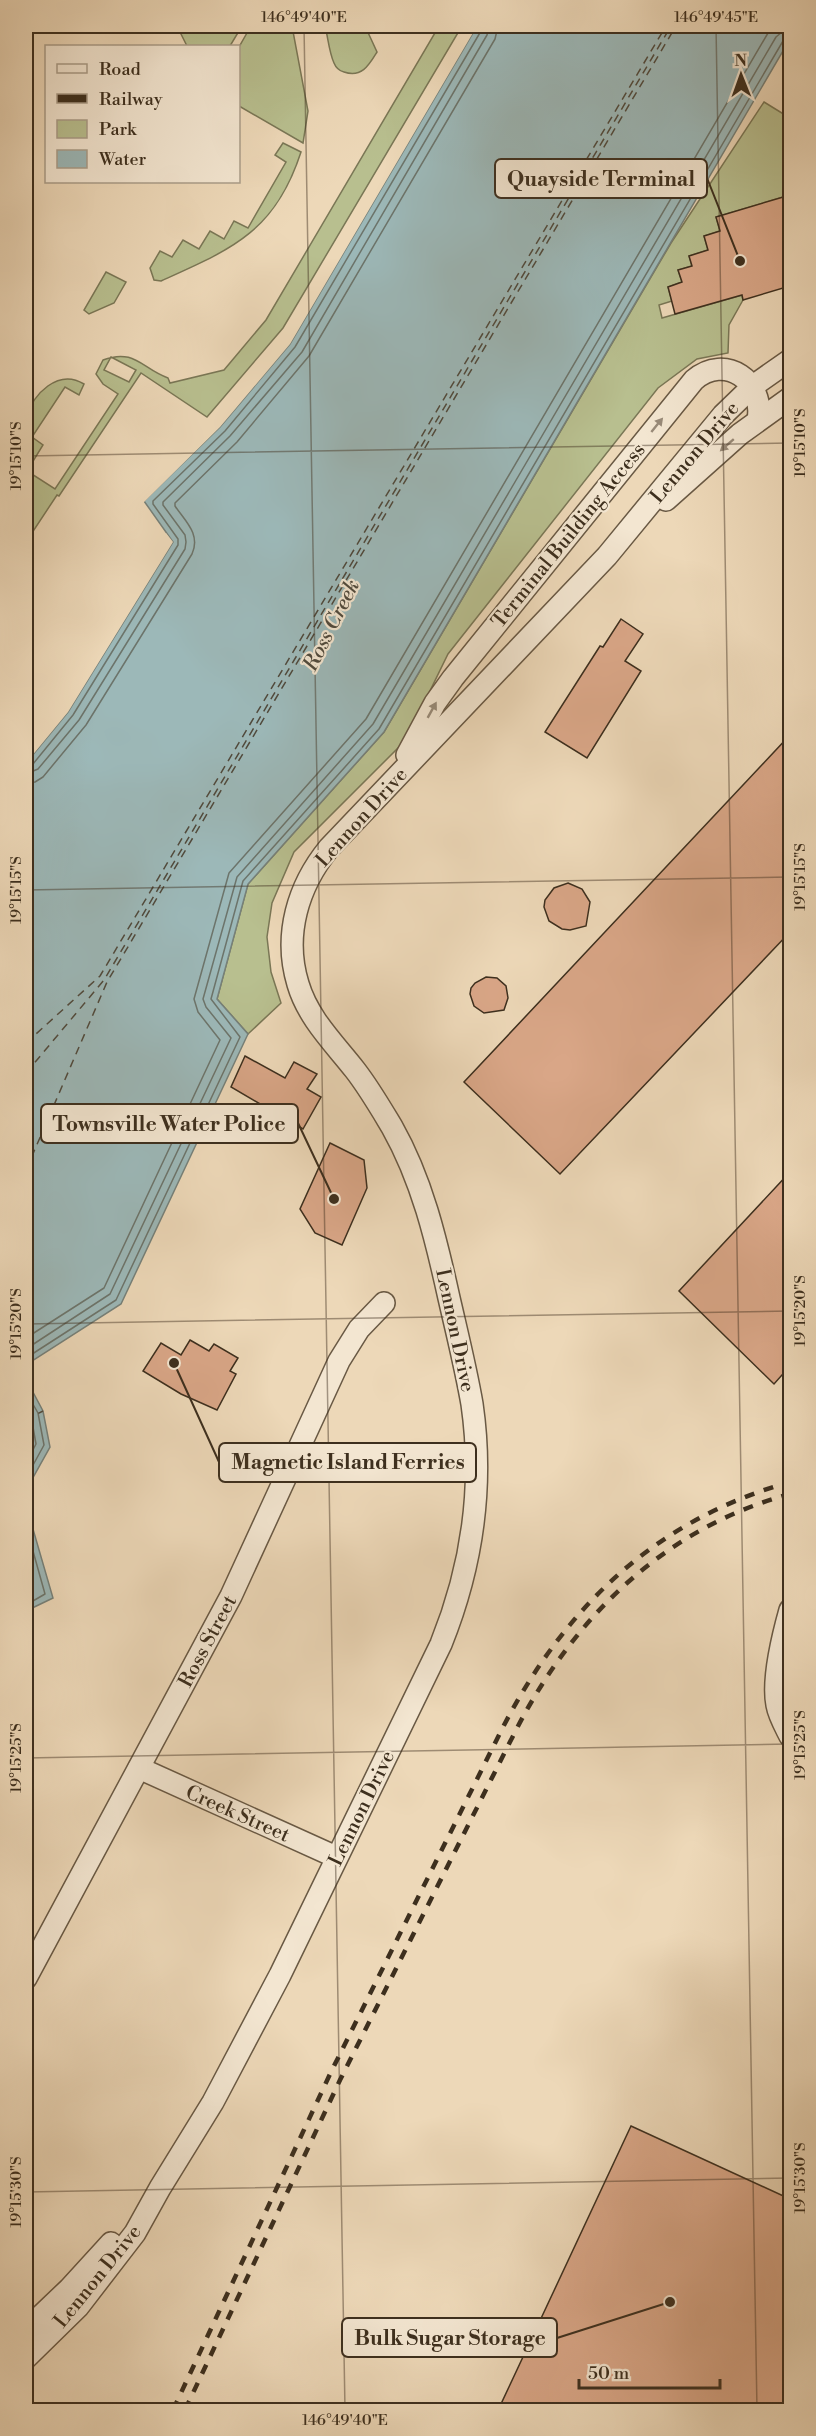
<svg xmlns="http://www.w3.org/2000/svg" width="816" height="2436" viewBox="0 0 816 2436" font-family="'Libre Bodoni',serif">
  <rect width="100%" height="100%" fill="#edd8b8"/>
  <filter id="stains"><feTurbulence type="fractalNoise" baseFrequency=".00333" numOctaves="4"/><feColorMatrix values="0 0 0 0 .2 0 0 0 0 .09 0 0 0 0 .02 0 0 0 .5 -.17"/></filter>
  <radialGradient id="worn" r=".72"><stop offset=".6" stop-color="#630" stop-opacity="0"/><stop offset="1" stop-color="#630" stop-opacity=".3"/></radialGradient>
  <g fill="#b8bf8f" stroke="#7a7756" stroke-width="1.5" fill-rule="evenodd">
    <polygon points="177,26 242,26 230,46 187,46"/>
    <polygon points="251,26 292,26 308,111 303,143 239,106 239,47"/>
    <path d="M325,26H365L377,52C369,65 362,78 344,72C340,71 336,68 334,63C329,52 328,37 325,26Z"/>
    <path d="M439,26H462L283,328L207,417L141,373L59,496L57,495L26,542V418C33,394 58,368 84,384L79,395L65,387L32,437L43,445L27,471L55,489L118,394L103,384L96,374L103,360C135,348 142,369 168,378L170,383L224,370L266,320ZM111,357L136,370L129,382L104,370Z"/>
    <polygon points="764,102 790,118 790,133 786,142 790,145 790,195 716,217 720,231 704,236 708,250 689,256 692,266 678,270 682,282 668,287 672,301 659,305 662,318 742,295 743,300 729,325 728,353 697,359 658,388 448,654 406,740 294,852 272,903 267,937 271,972 281,1003 248,1034 217,999 248,884 384,732 671,243"/>
    <path d="M283,143L301,152C275,232 232,249 161,281L154,280L150,268L160,251L172,257L183,240L199,249L210,231L224,239L234,221L248,228L286,162L275,155Z"/>
    <polygon points="106,272 126,282 114,303 89,314 84,310"/>
  </g>
  <g fill="#9cb8b8" stroke="#76817a" stroke-width="1.5">
    <polygon points="477,26 790,26 790,39 384,732 248,884 217,999 248,1034 121,1304 26,1365 26,763 68,712 173,542 144,501 220,427 290,344"/>
    <polygon points="26,1379 43,1411 50,1447 26,1490"/>
    <polygon points="26,1505 53,1598 26,1611"/>
  </g>
  <g fill="#edd8b8">
    <polygon points="473,26 477,26 290,344 220,427 142,504 142,499 218,425 288,343"/>
    <polygon points="166,533 173,542 68,712 26,763 26,758 66,711 170,542 164,535"/>
  </g>
  <g fill="none" stroke-linecap="round" stroke-linejoin="round">
    <g stroke="#6c746b" stroke-width="1.5">
      <polyline points="26,766 33,764 73,715 178,545 178,539 153,504 153,501 225,431 295,347 481,31 482,26"/>
      <polyline points="26,774 38,769 79,720 185,549 186,542 185,535 163,505 163,502 230,436 302,352 487,35 489,26"/>
      <path d="M26,783L35,782L43,777L86,725L192,554C201,534 185,521 175,506V503L237,442L309,356L495,39L498,26"/>
      <polyline points="26,1338 104,1288 220,1040 198,1012 194,999 229,873 366,719 768,33 775,26"/>
      <polyline points="26,1349 110,1294 231,1038 206,1007 203,999 237,877 373,724 776,37 782,32 790,30"/>
      <polyline points="26,1358 116,1300 240,1037 211,999 243,881 379,729 783,41 790,37"/>
      <polyline points="26,1392 38,1413 44,1445 26,1478"/>
      <polyline points="26,1407 31,1416 36,1444 26,1463"/>
      <polyline points="26,1526 45,1594 26,1605"/>
    </g>
    <g stroke="#504a3d" stroke-width="1.5" stroke-dasharray="8 6" stroke-linecap="butt">
      <polyline points="26,1043 100,976 666,26"/>
      <polyline points="26,1073 104,980 671,26"/>
      <polyline points="26,1170 107,982 676,26"/>
      <polyline points="26,1420 43,1411"/>
    </g>
  </g>
  <g fill="#d9a687" stroke="#3d2f1e" stroke-width="1.5">
    <polygon points="790,195 790,286 743,300 742,295 675,314 668,287 682,282 678,270 692,266 689,256 708,250 704,236 720,231 716,217"/>
    <polygon points="621,619 643,634 625,661 641,671 587,758 545,732 600,646 603,647"/>
    <polygon points="790,735 790,932 560,1174 464,1082"/>
    <polygon points="568,883 582,889 590,902 586,926 570,930 562,929 549,921 544,907 545,900 554,888"/>
    <polygon points="486,977 497,978 506,986 508,998 504,1010 484,1013 474,1006 470,994 471,988 475,983"/>
    <polygon points="245,1056 285,1078 294,1062 317,1074 307,1089 321,1097 303,1129 231,1087"/>
    <polygon points="330,1143 364,1160 367,1188 342,1245 315,1233 300,1209"/>
    <polygon points="790,1172 790,1366 774,1384 679,1291"/>
    <polygon points="190,1340 209,1351 214,1344 238,1358 230,1371 236,1374 217,1410 181,1394 143,1371 161,1343 181,1355"/>
    <polygon points="631,2126 790,2199 790,2410 514,2410 501,2404"/>
  </g>
  <g fill="none" stroke-linecap="round" stroke-linejoin="round">
    <g stroke="#695944" stroke-width="24">
      <g id="minor">
        <polyline points="666,500 740,434 790,398"/>
        <path d="M407,755L435,703L453,678L694,380C725,353 765,381 758,420"/>
        <path d="M790,1610C783,1635 772,1680 777,1705C779,1716 785,1726 790,1736"/>
        <polyline points="139,1768 336,1857"/>
        <polyline points="26,1978 231,1596 339,1361 359,1329 384,1303"/>
        <polyline points="26,2330 69,2289 111,2243"/>
        <path d="M26,2358L78,2307L135,2233L160,2188L213,2102L280,1975L441,1644C472,1567 484,1487 472,1404C466,1369 457,1333 449,1298C436,1239 422,1180 392,1127C380,1107 369,1088 355,1070C333,1042 308,1018 298,984C283,935 298,886 329,848L607,556L723,415L753,386L790,360"/>
      </g>
    </g>
    <use href="#minor" stroke="#f3e6d1" stroke-width="21"/>
    <g stroke="#3d2f1e" stroke-width="4.5" stroke-dasharray="10 10" stroke-linecap="butt">
      <path d="M173,2410L331,2072L502,1729C565,1607 655,1520 790,1482"/>
      <path d="M185,2410L340,2080L515,1732C573,1618 664,1528 790,1494"/>
    </g>
  </g>
  <defs><path id="oneway-solid" d="M-6-.8H1V-3.2L6.5 0L1 3.2V.8H-6Z" transform="scale(1.5)"/></defs>
  <g fill="#988a78">
    <use href="#oneway-solid" transform="translate(657 425) rotate(-51)"/>
    <use href="#oneway-solid" transform="translate(727 445) rotate(139)"/>
    <use href="#oneway-solid" transform="translate(432 710) rotate(-61)"/>
  </g>
  <path fill="none" stroke="#3d2f1e" stroke-width="1.5" stroke-opacity="0.45" d="M304,26L345,2410M716,26L757,2410M26,456L790,443M26,890L790,877M26,1324L790,1311M26,1758L790,1744M26,2192L790,2178"/>
  <g text-anchor="middle" stroke-width="4.5" stroke-linejoin="round" paint-order="stroke">
    <g font-size="20" fill="#3d2f1e" stroke="#f3e6d1">
      <text transform="translate(694 452) rotate(-50)" y="7">Lennon Drive</text>
      <text transform="translate(568 535) rotate(-51)" y="7">Terminal Building Access</text>
      <text transform="translate(361 817) rotate(-48)" y="7">Lennon Drive</text>
      <text transform="translate(456 1330) rotate(78)" y="7">Lennon Drive</text>
      <text transform="translate(207 1641) rotate(-62)" y="7">Ross Street</text>
      <text transform="translate(361 1808) rotate(-64)" y="7">Lennon Drive</text>
      <text transform="translate(238 1813) rotate(24)" y="7">Creek Street</text>
      <text transform="translate(97 2276) rotate(-51)" y="7">Lennon Drive</text>
    </g>
    <g font-size="21" font-style="italic" fill="#504a3d" stroke="#f3e6d1">
      <text transform="translate(331 625) rotate(-63)" y="7">Ross Creek</text>
    </g>
  </g>
  <path fill="none" stroke="#3d2f1e" stroke-width="2" d="M740 261L707 178M334 1199L298 1123M174 1363L219 1462M670 2302L557 2338"/>
  <g fill="#3d2f1e" stroke="#f3e6d1" stroke-width="2">
    <circle cx="740" cy="261" r="6"/>
    <circle cx="334" cy="1199" r="6"/>
    <circle cx="174" cy="1363" r="6"/>
    <circle cx="670" cy="2302" r="6"/>
  </g>
  <g fill="#f3e6d1" stroke="#3d2f1e" stroke-width="2">
    <rect x="495" y="159" width="212" height="39" rx="6"/>
    <rect x="41" y="1104" width="257" height="39" rx="6"/>
    <rect x="219" y="1443" width="257" height="39" rx="6"/>
    <rect x="342" y="2318" width="215" height="39" rx="6"/>
  </g>
  <g font-size="21" text-anchor="middle" font-weight="bold" fill="#3d2f1e">
    <text x="601" y="186">Quayside Terminal</text>
    <text x="169" y="1131">Townsville Water Police</text>
    <text x="348" y="1469">Magnetic Island Ferries</text>
    <text x="450" y="2345">Bulk Sugar Storage</text>
  </g>
  <rect width="816" height="2436" fill="none" stroke="#edd8b8" stroke-width="66"/>
  <rect x="45" y="45" width="195" height="138" fill="#f3e6d1" stroke="#aa9d89" stroke-width="1.5"/>
  <rect x="57" y="64" width="30" height="9" fill="#f3e6d1" stroke="#aa9d89" stroke-width="1.5"/>
  <text x="99" y="75" font-size="18" fill="#3d2f1e">Road</text>
  <rect x="57" y="94" width="30" height="9" fill="#3d2f1e" stroke="#aa9d89" stroke-width="1.5"/>
  <text x="99" y="105" font-size="18" fill="#3d2f1e">Railway</text>
  <rect x="57" y="120" width="30" height="18" fill="#b8bf8f" stroke="#aa9d89" stroke-width="1.5"/>
  <text x="99" y="135" font-size="18" fill="#3d2f1e">Park</text>
  <rect x="57" y="150" width="30" height="18" fill="#9cb8b8" stroke="#aa9d89" stroke-width="1.5"/>
  <text x="99" y="165" font-size="18" fill="#3d2f1e">Water</text>
  <g transform="translate(741 75) rotate(359)" stroke="#f3e6d1" stroke-width="4.5" paint-order="stroke">
  <path d="M0-4.5L10 22L0 15L-10 22Z" fill="#3d2f1e"/>
  <text y="-9" font-size="16" font-weight="bold" text-anchor="middle" fill="#3d2f1e">N</text>
  </g>
  <path d="M579 2379v9h141v-9" fill="none" stroke="#3d2f1e" stroke-width="3"/>
  <text x="588" y="2379" font-size="18" fill="#3d2f1e" stroke="#f3e6d1" stroke-width="4.5" paint-order="stroke">50 m</text>
  <rect x="33" y="33" width="750" height="2370" fill="none" stroke="#3d2f1e" stroke-width="2"/>
  <g font-size="15" text-anchor="middle" fill="#3d2f1e">
    <text x="304" y="22">146°49'40"E</text>
    <text x="716" y="22">146°49'45"E</text>
    <text transform="translate(800 443) rotate(-90)" y="5">19°15'10"S</text>
    <text transform="translate(16 456) rotate(-90)" y="5">19°15'10"S</text>
    <text transform="translate(800 877) rotate(-90)" y="5">19°15'15"S</text>
    <text transform="translate(16 890) rotate(-90)" y="5">19°15'15"S</text>
    <text transform="translate(800 1311) rotate(-90)" y="5">19°15'20"S</text>
    <text transform="translate(16 1324) rotate(-90)" y="5">19°15'20"S</text>
    <text transform="translate(800 1745) rotate(-90)" y="5">19°15'25"S</text>
    <text transform="translate(16 1758) rotate(-90)" y="5">19°15'25"S</text>
    <text transform="translate(800 2178) rotate(-90)" y="5">19°15'30"S</text>
    <text transform="translate(16 2192) rotate(-90)" y="5">19°15'30"S</text>
    <text x="345" y="2425">146°49'40"E</text>
  </g>
  <rect width="100%" height="100%" filter="url(#stains)"/>
  <rect width="100%" height="100%" fill="url(#worn)"/>
</svg>
